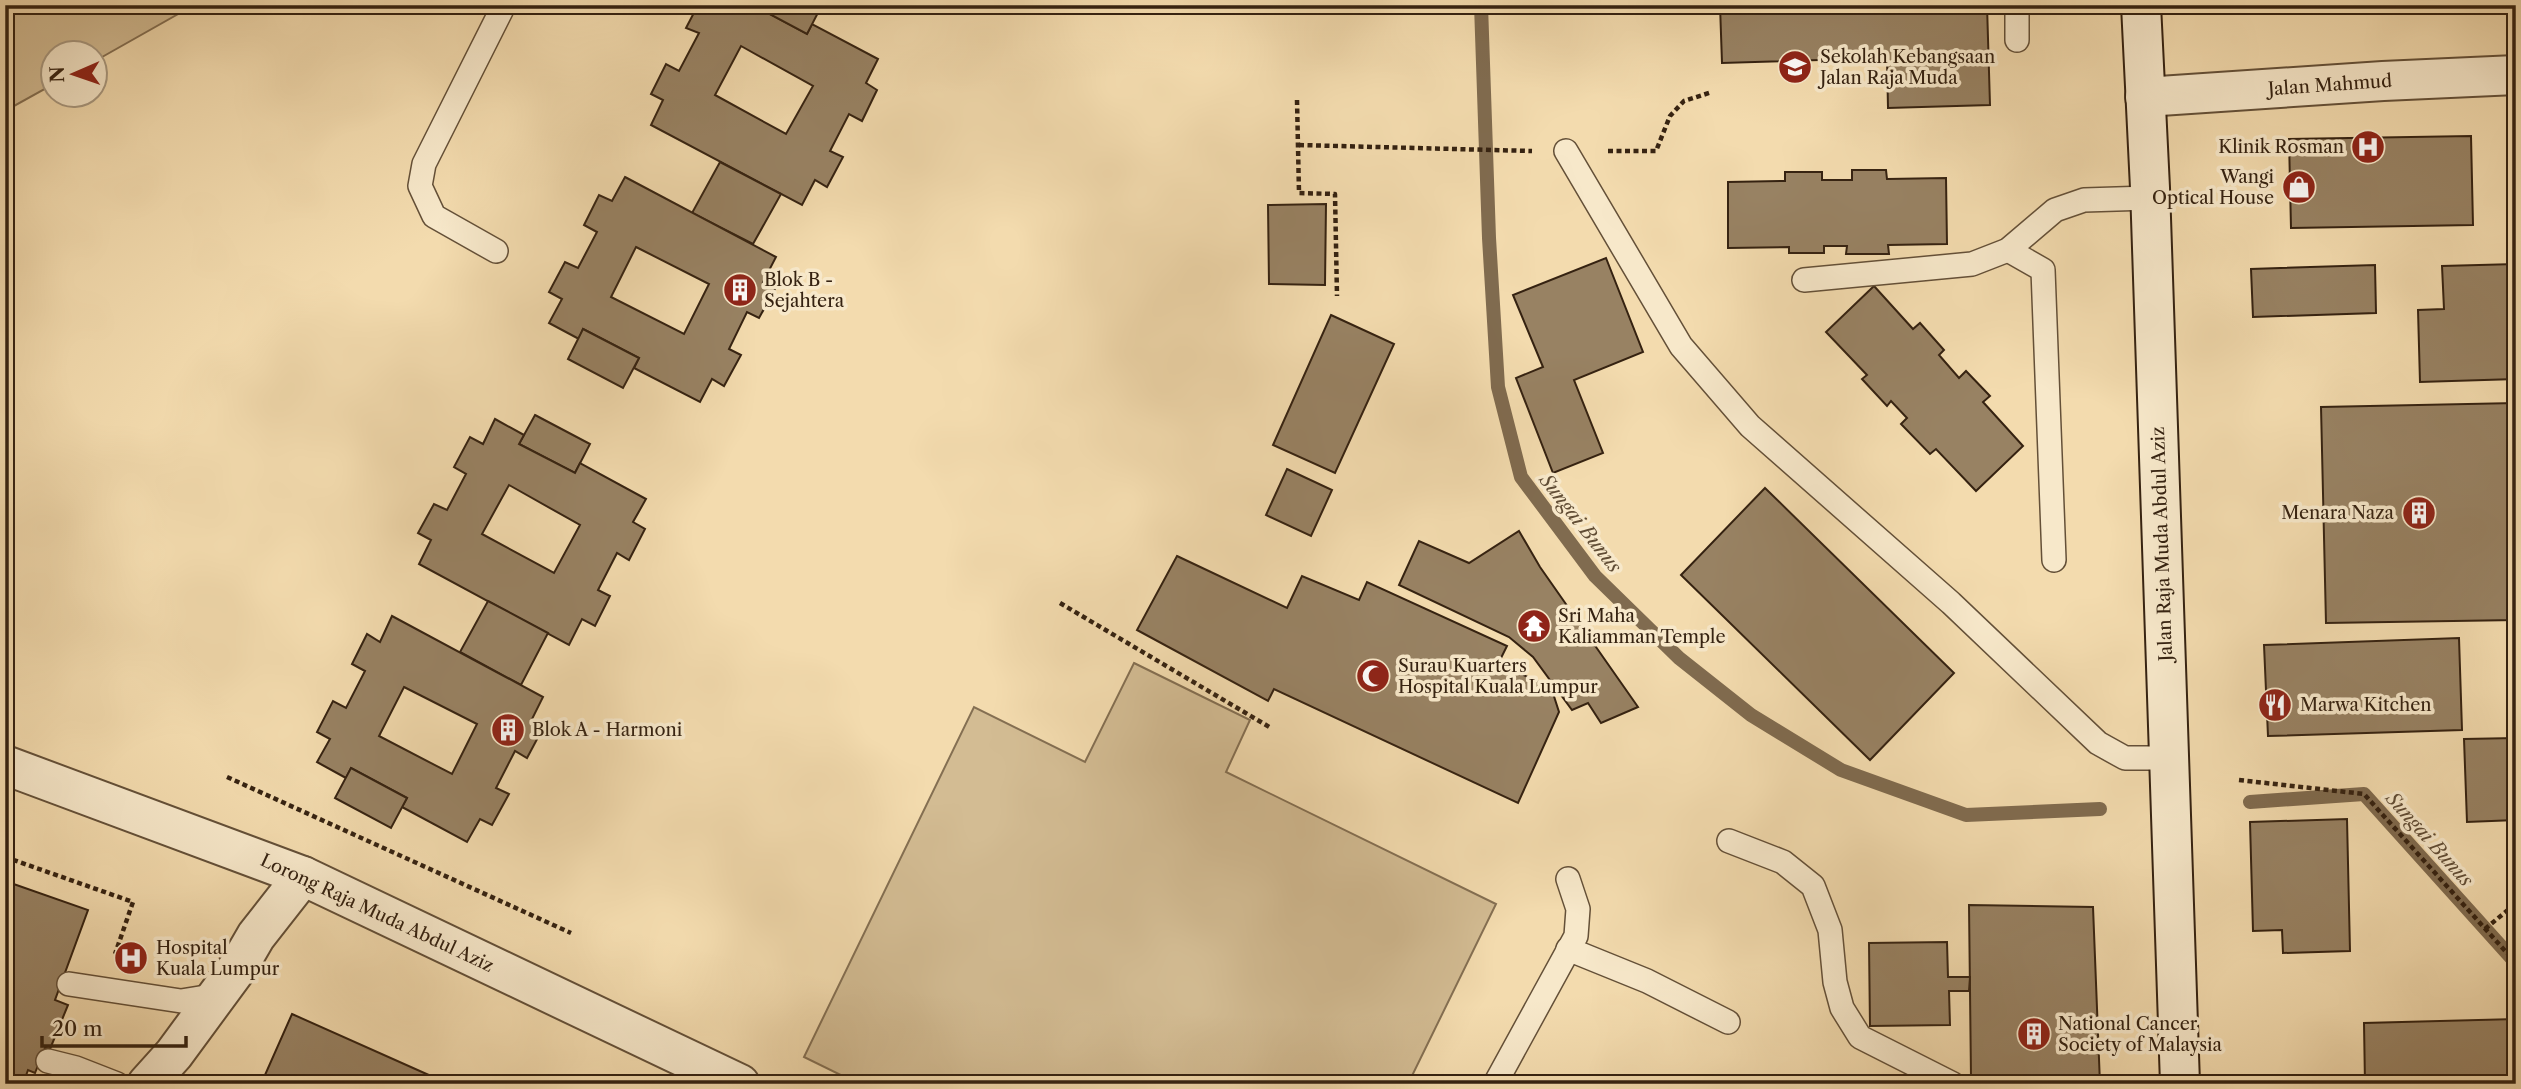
<svg xmlns="http://www.w3.org/2000/svg" width="2521" height="1089" viewBox="0 0 2521 1089" font-family="'Libre Caslon Text',serif">
  <rect width="100%" height="100%" fill="#f3dbae"/>
  <filter id="stains"><feTurbulence type="fractalNoise" baseFrequency=".00286" numOctaves="4"/><feColorMatrix values="0 0 0 0 .2 0 0 0 0 .09 0 0 0 0 .02 0 0 0 .5 -.17"/></filter>
  <radialGradient id="worn" r=".72"><stop offset=".6" stop-color="#630" stop-opacity="0"/><stop offset="1" stop-color="#630" stop-opacity=".3"/></radialGradient>
  <g fill="#d3bc93" stroke="#846f52" stroke-width="2">
    <polygon points="5,5 194,5 95,61 94,52 52,52 52,85 5,111"/>
    <polygon points="1134,663 1250,720 1226,772 1496,904 1408,1084 859,1084 804,1057 974,707 1085,762"/>
  </g>
  <g fill="none" stroke-linecap="round" stroke-linejoin="round">
    <g stroke="#806b4f" stroke-width="14">
      <polyline points="1481,5 1489,238 1498,387 1521,477 1595,576 1679,658 1751,715 1841,770 1966,815 2100,809"/>
      <polyline points="2250,802 2364,794 2516,963"/>
    </g>
  </g>
  <g fill="#988263" stroke="#352211" stroke-width="2" fill-rule="evenodd">
    <path d="M698,5H753L807,34L812,24L878,59L866,83L877,90L862,121L849,114L830,151L843,157L827,187L815,180L802,205L651,125L663,100L651,94L666,64L679,71L699,33L686,28ZM741,46L813,86L786,134L715,95Z"/>
    <polygon points="753,5 822,5 807,34"/>
    <polygon points="1720,5 1987,5 1990,105 1888,108 1887,58 1722,63"/>
    <polygon points="2263,5 2401,5 2263,12"/>
    <polygon points="2471,136 2473,225 2291,228 2289,139"/>
    <polygon points="720,162 781,194 753,244 692,213"/>
    <polygon points="1852,170 1886,170 1887,179 1946,178 1947,244 1888,245 1889,254 1846,254 1847,246 1824,246 1824,253 1789,253 1789,247 1728,248 1728,182 1785,181 1785,172 1822,172 1822,180 1852,180"/>
    <path d="M625,177L776,257L763,282L775,289L759,318L747,312L729,349L741,355L724,386L712,379L700,402L634,368L639,358L583,329L579,339L549,323L562,299L549,292L565,262L578,268L597,232L584,225L599,195L612,201ZM636,247L709,284L684,334L611,297Z"/>
    <polygon points="1326,204 1325,285 1269,284 1268,205"/>
    <polygon points="1606,258 1643,352 1574,380 1603,453 1553,473 1516,378 1543,367 1513,295"/>
    <polygon points="2516,264 2516,379 2420,382 2418,310 2444,309 2442,266"/>
    <polygon points="2375,265 2376,313 2253,317 2251,269"/>
    <polygon points="1874,286 1913,329 1920,323 1944,350 1939,355 1959,378 1966,371 1990,396 1983,402 2023,446 1976,491 1936,449 1930,454 1901,424 1907,418 1891,401 1887,406 1862,379 1867,375 1826,332"/>
    <polygon points="1331,315 1394,344 1335,473 1273,445"/>
    <polygon points="583,329 639,358 623,388 568,359"/>
    <polygon points="2516,403 2516,620 2326,623 2321,407"/>
    <polygon points="535,415 590,444 575,473 519,444"/>
    <path d="M495,419L524,435L519,444L575,473L580,463L646,499L633,522L645,529L629,560L617,553L598,590L610,596L595,626L582,619L569,645L419,564L431,540L418,533L434,504L447,510L466,474L454,467L470,437L483,444ZM509,485L580,525L554,573L482,534Z"/>
    <polygon points="1287,469 1332,490 1311,536 1266,515"/>
    <polygon points="1765,488 1954,673 1870,760 1681,575"/>
    <polygon points="1519,531 1540,567 1638,707 1601,723 1588,703 1572,710 1533,657 1509,637 1399,585 1419,541 1469,563"/>
    <polygon points="1177,556 1287,608 1302,576 1359,600 1367,582 1507,646 1498,664 1551,687 1559,712 1518,803 1274,689 1268,701 1137,630"/>
    <polygon points="488,601 548,633 521,685 460,652"/>
    <path d="M392,616L543,697L531,721L543,728L527,758L515,751L496,788L509,794L492,825L480,819L467,842L402,807L407,798L351,768L346,778L317,762L330,739L317,732L333,701L346,708L365,671L352,664L367,634L380,642ZM404,687L477,724L452,774L379,736Z"/>
    <polygon points="2459,638 2462,730 2268,736 2264,645"/>
    <polygon points="2516,738 2516,820 2467,822 2464,739"/>
    <polygon points="351,768 407,798 391,828 335,798"/>
    <polygon points="2347,819 2350,951 2283,953 2282,930 2253,931 2250,822"/>
    <polygon points="5,881 88,910 55,1000 68,1005 50,1049 45,1048 35,1073 28,1070 23,1084 5,1084"/>
    <polygon points="1969,905 2093,907 2100,1084 1985,1084 1971,1077"/>
    <polygon points="1947,942 1948,977 1970,977 1969,991 1949,991 1950,1025 1870,1026 1869,943"/>
    <polygon points="292,1014 449,1084 261,1084"/>
    <polygon points="2516,1019 2516,1084 2365,1084 2364,1023"/>
  </g>
  <g fill="none" stroke-linecap="round" stroke-linejoin="round">
    <g stroke="#645038" stroke-width="26">
      <g id="service">
        <polyline points="2017,5 2017,40"/>
        <polyline points="1566,151 1681,346 1750,426 1951,603 2098,743 2125,758 2170,758"/>
        <polyline points="2008,250 2043,270 2054,560"/>
        <polyline points="496,251 434,216 420,186 424,164 504,5"/>
        <polyline points="1804,280 1972,264 2008,250 2055,210 2084,200 2149,198"/>
        <polyline points="1729,841 1783,862 1813,886 1830,930 1835,982 1842,1008 1860,1037 1953,1084"/>
        <polyline points="1568,949 1647,981 1728,1022"/>
        <polyline points="69,984 181,1001 218,995"/>
        <polyline points="48,1061 76,1068 117,1084"/>
        <polyline points="1495,1084 1576,936 1578,909 1568,879"/>
      </g>
    </g>
    <g stroke="#645038" stroke-width="42">
      <g id="minor">
        <polyline points="2145,97 2383,81 2516,75"/>
        <polyline points="147,1084 174,1054 238,967 256,936 303,876"/>
      </g>
    </g>
    <g stroke="#645038" stroke-width="42">
      <polyline id="tertiary" points="5,765 303,876 740,1084"/>
    </g>
    <g stroke="#352211" stroke-width="42">
      <polyline id="secondary" points="2141,5 2150,188 2180,1084"/>
    </g>
    <g stroke="#352211" stroke-width="4.5" stroke-dasharray="5 3.5" stroke-linecap="butt">
      <polyline points="1297,100 1299,193 1335,194 1337,296"/>
      <polyline points="1299,145 1532,151"/>
      <polyline points="1608,151 1656,151 1670,116 1684,101 1712,92"/>
      <polyline points="1060,603 1271,728"/>
      <polyline points="227,777 571,933"/>
      <polyline points="2239,780 2364,794 2516,963"/>
      <polyline points="5,857 133,902 115,954"/>
      <polyline points="2485,929 2509,909 2516,915"/>
    </g>
    <use href="#service" stroke="#f7e8ca" stroke-width="23"/>
    <use href="#minor" stroke="#f7e8ca" stroke-width="38"/>
    <use href="#tertiary" stroke="#f7e8ca" stroke-width="38"/>
    <use href="#secondary" stroke="#f7e8ca" stroke-width="38"/>
  </g>
  <defs>
    <g id="school-disc" transform="scale(1.75)"><circle r="9.5" fill="#8f2418" stroke="#f7e8ca"/><path d="M0-5L7-2L0 1L-7-2ZM-4 1L0 2.5L4 1V4Q0 6-4 4Z" fill="#fff"/></g>
    <g id="hospital-disc" transform="scale(1.75)"><circle r="9.5" fill="#8f2418" stroke="#f7e8ca"/><path d="M-5-5h3v3.5h4V-5h3V5h-3V1.5h-4V5h-3Z" fill="#fff"/></g>
    <g id="shop-disc" transform="scale(1.75)"><circle r="9.5" fill="#8f2418" stroke="#f7e8ca"/><path d="M-5-2.5h2.3a2.7 3.5 0 0 1 5.4 0H5L5.5 6h-11ZM-1.5-2.5h3a1.5 2.3 0 0 0-3 0Z" fill="#fff"/></g>
    <g id="building-disc" transform="scale(1.75)"><circle r="9.5" fill="#8f2418" stroke="#f7e8ca"/><path d="M-4-6H4V6H1V3H-1V6H-4ZM-2.5-4.3h1.7v1.8h-1.7ZM.8-4.3h1.7v1.8H.8ZM-2.5-1h1.7V.8h-1.7ZM.8-1h1.7V.8H.8Z" fill="#fff"/></g>
    <g id="temple-disc" transform="scale(1.75)"><circle r="9.5" fill="#8f2418" stroke="#f7e8ca"/><path d="M0-6L5-2H3V0L6.5 2.5H4V6H1.5V3h-3V6H-4V2.5H-6.5L-3 0V-2H-5Z" fill="#fff"/></g>
    <g id="mosque-disc" transform="scale(1.75)"><circle r="9.5" fill="#8f2418" stroke="#f7e8ca"/><path d="M3.5-4.9A6 6 0 1 0 3.5 4.9A5 5 0 1 1 3.5-4.9Z" fill="#fff"/></g>
    <g id="restaurant-disc" transform="scale(1.75)"><circle r="9.5" fill="#8f2418" stroke="#f7e8ca"/><path d="M-5-6h1v4h1v-4h1v4h1v-4h1v5L-1.5 .5V6h-2V.5L-5-1ZM5-6V6H3V1.5H1.5Q1.5-4 5-6Z" fill="#fff"/></g>
  </defs>
  <g fill-rule="evenodd">
    <use href="#school-disc" x="1795" y="67"/>
    <use href="#hospital-disc" x="2368" y="147"/>
    <use href="#shop-disc" x="2299" y="187"/>
    <use href="#building-disc" x="740" y="290"/>
    <use href="#building-disc" x="2419" y="513"/>
    <use href="#temple-disc" x="1534" y="626"/>
    <use href="#mosque-disc" x="1373" y="676"/>
    <use href="#restaurant-disc" x="2275" y="705"/>
    <use href="#building-disc" x="508" y="730"/>
    <use href="#hospital-disc" x="131" y="958"/>
    <use href="#building-disc" x="2034" y="1034"/>
  </g>
  <g text-anchor="middle" stroke-width="7" stroke-linejoin="round" paint-order="stroke">
    <g font-size="18" fill="#352211" stroke="#f7e8ca" text-anchor="start">
      <text x="1820" y="63">Sekolah Kebangsaan<tspan x="1820" dy="21">Jalan Raja Muda</tspan></text>
      <text x="2344" y="153" text-anchor="end">Klinik Rosman</text>
      <text x="2274" y="183" text-anchor="end">Wangi<tspan x="2274" dy="21">Optical House</tspan></text>
      <text x="764" y="286">Blok B -<tspan x="764" dy="21">Sejahtera</tspan></text>
      <text x="2394" y="519" text-anchor="end">Menara Naza</text>
      <text x="1558" y="622">Sri Maha<tspan x="1558" dy="21">Kaliamman Temple</tspan></text>
      <text x="1398" y="672">Surau Kuarters<tspan x="1398" dy="21">Hospital Kuala Lumpur</tspan></text>
      <text x="2300" y="711">Marwa Kitchen</text>
      <text x="532" y="736">Blok A - Harmoni</text>
      <text x="156" y="954">Hospital<tspan x="156" dy="21">Kuala Lumpur</tspan></text>
      <text x="2058" y="1030">National Cancer<tspan x="2058" dy="21">Society of Malaysia</tspan></text>
    </g>
    <g font-size="18" fill="#352211" stroke="#f7e8ca">
      <text transform="translate(2330 85) rotate(-4)" y="6">Jalan Mahmud</text>
      <text transform="translate(2162 544) rotate(-92)" y="6">Jalan Raja Muda Abdul Aziz</text>
      <text transform="translate(377 913) rotate(25)" y="6">Lorong Raja Muda Abdul Aziz</text>
    </g>
    <g font-size="19" font-style="italic" fill="#614d35" stroke="#f7e8ca">
      <text transform="translate(1581 523) rotate(52)" y="7">Sungai Bunus</text>
      <text transform="translate(2430 839) rotate(48)" y="7">Sungai Bunus</text>
    </g>
  </g>
  <rect width="2521" height="1089" fill="none" stroke="#f3dbae" stroke-width="28"/>
  <rect x="7" y="7" width="2507" height="1075" fill="none" stroke="#352211" stroke-width="3.5"/>
  <rect x="14" y="14" width="2493" height="1061" fill="none" stroke="#352211" stroke-width="2"/>
  <g transform="translate(74 74) rotate(268)"><circle r="33" fill="#f7e8ca" stroke="#a99980" stroke-width="2"/>
  <path d="M0-5L12 26L0 18L-12 26Z" fill="#8f2418"/>
  <text y="-10" font-size="19" font-weight="bold" text-anchor="middle" fill="#352211">N</text>
  </g>
  <path d="M42 1036v10h144v-10" fill="none" stroke="#352211" stroke-width="3.5"/>
  <text x="52" y="1036" font-size="21" fill="#352211" stroke="#f7e8ca" stroke-width="5" paint-order="stroke">20 m</text>
  <rect width="100%" height="100%" filter="url(#stains)"/>
  <rect width="100%" height="100%" fill="url(#worn)"/>
</svg>
